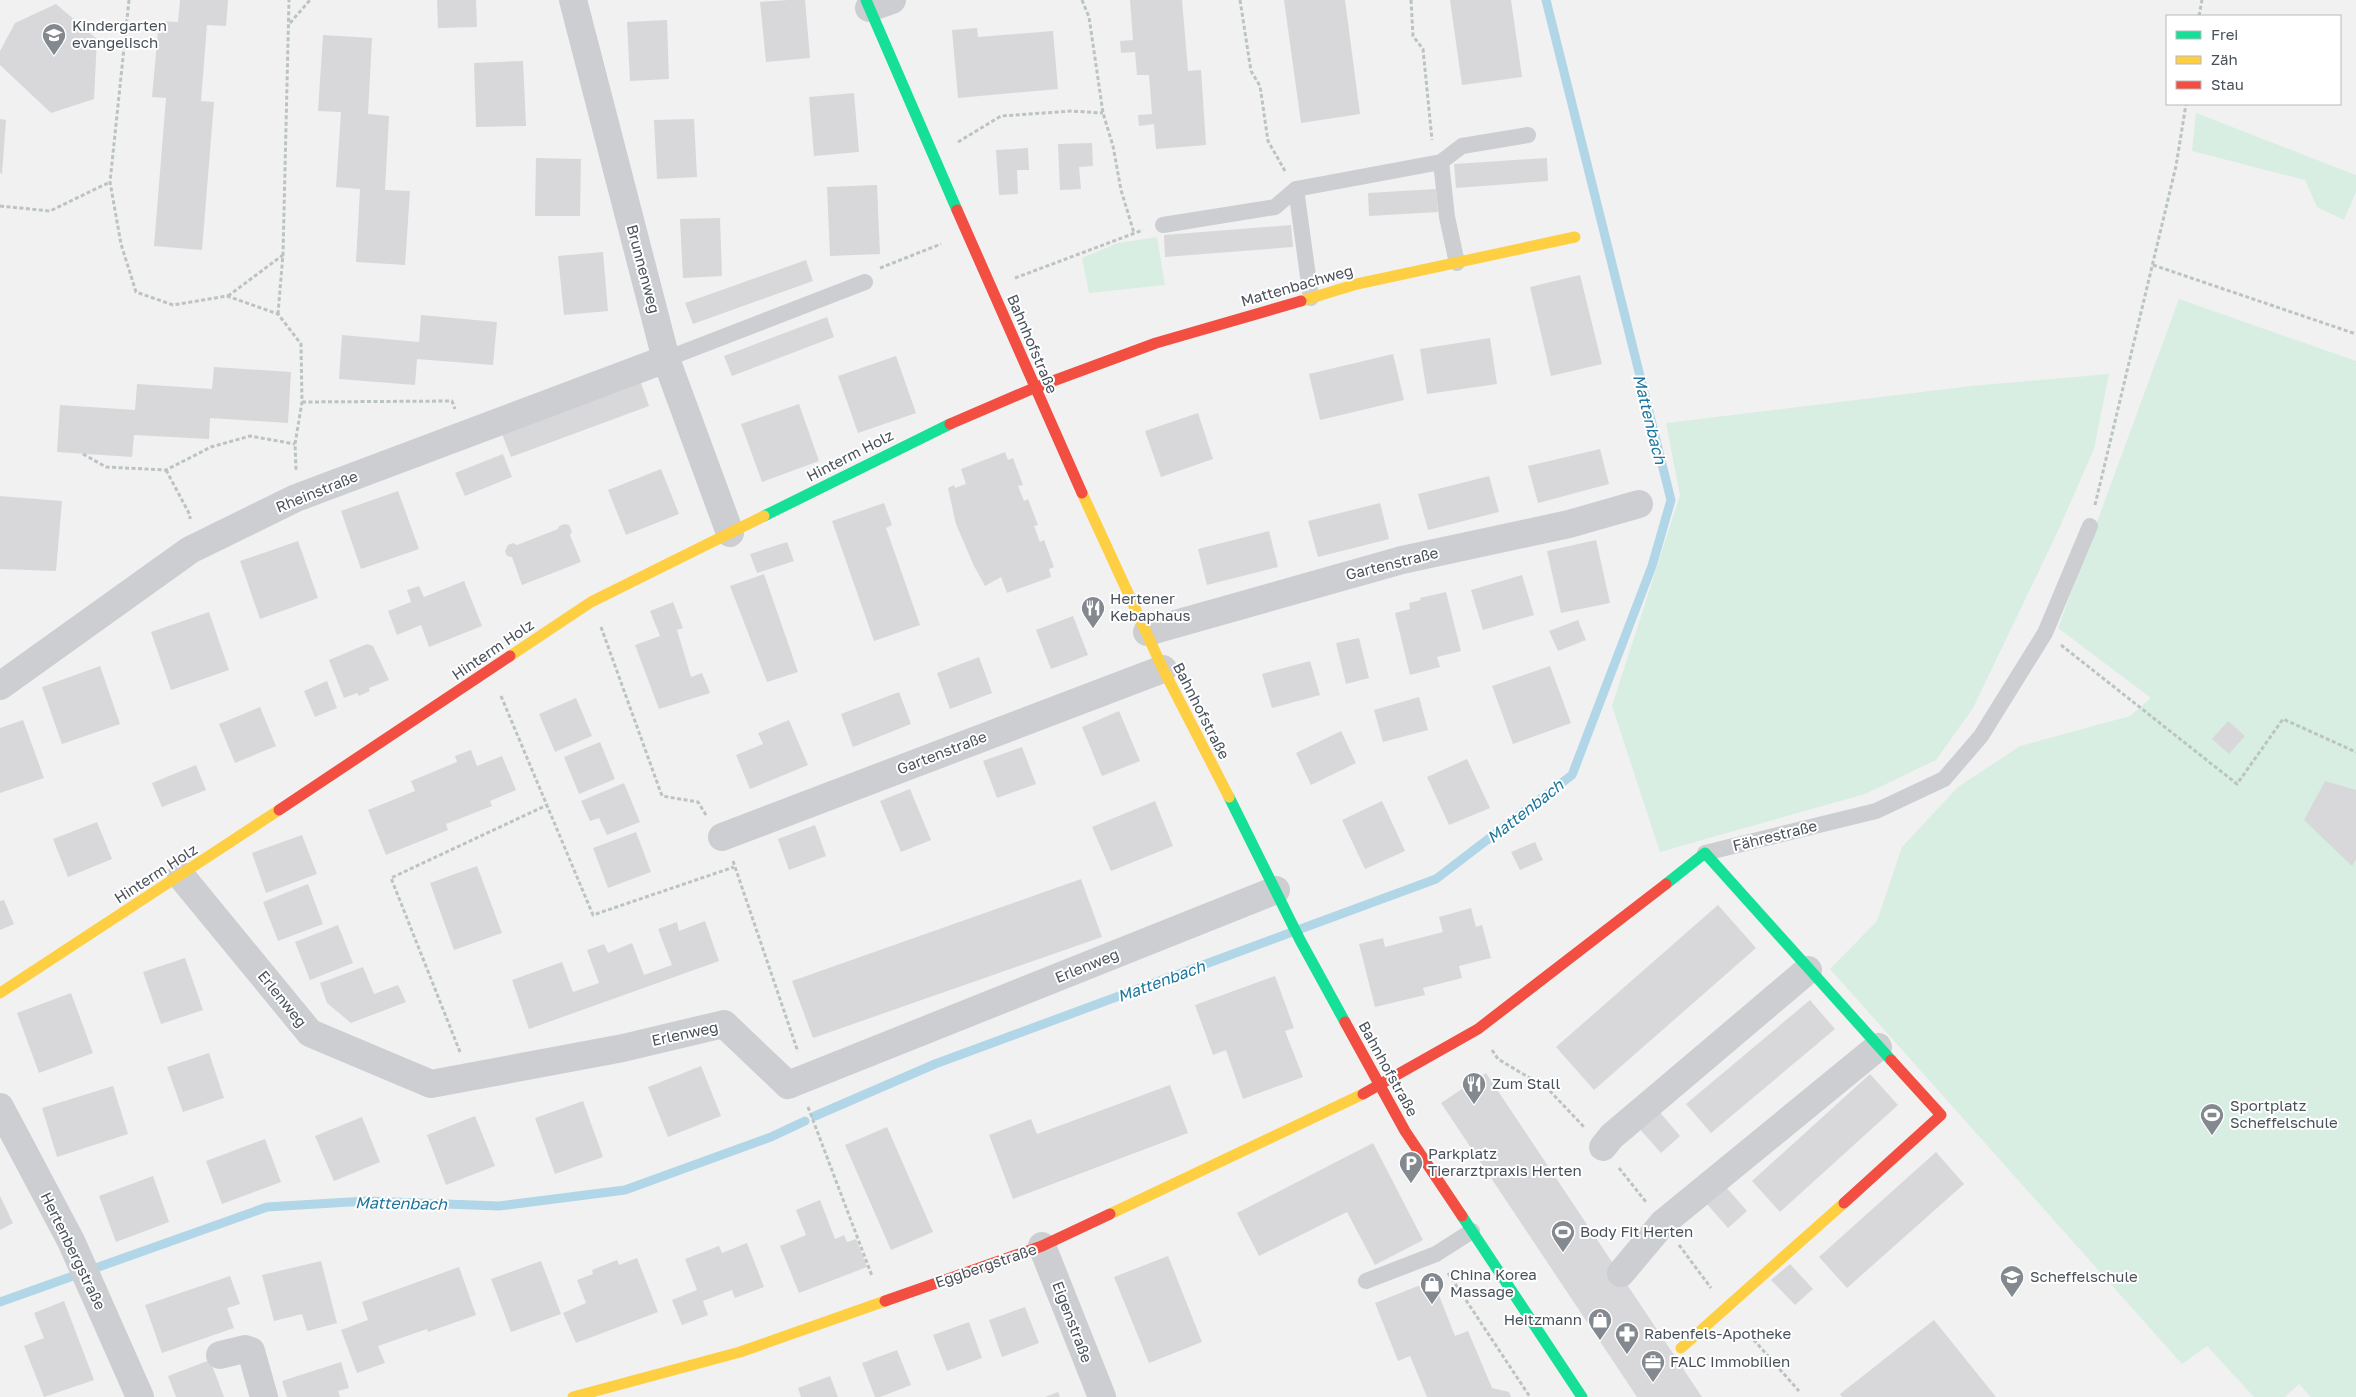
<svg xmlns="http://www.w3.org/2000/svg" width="2356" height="1397" viewBox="0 0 2356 1397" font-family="'Golos Text',sans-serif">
  <rect width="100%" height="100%" fill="#f1f1f1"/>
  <g fill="#d8eee2">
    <polygon points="2196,113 2356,175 2356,192 2344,220 2317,207 2305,180 2192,151"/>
    <polygon points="1157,237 1165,285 1089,293 1082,258 1118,243"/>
    <polygon points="2179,299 2356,361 2356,1397 2311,1397 2299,1384 2285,1397 2254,1397 2207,1346 2182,1364 1830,969 1877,921 1902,847 1958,787 2020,746 2130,716 2151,698 2058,628"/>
    <polygon points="2109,374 2094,449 2058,531 1973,708 1936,760 1865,794 1660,852 1612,706 1680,495 1666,423 1971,386"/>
  </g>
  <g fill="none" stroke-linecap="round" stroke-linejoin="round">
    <g stroke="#b0d6e7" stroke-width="9">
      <polyline points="815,1116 935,1064 1436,879 1572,775 1652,566 1671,500 1546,0"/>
      <polyline points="0,1302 267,1207 366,1201 499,1206 625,1190 771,1137 805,1121"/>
    </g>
  </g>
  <g fill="#d8d8da">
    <polygon points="180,0 228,0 226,26 207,25 201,101 214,102 202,250 154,246 166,98 152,97 159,21 178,22"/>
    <polygon points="437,0 476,0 477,27 438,28"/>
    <polygon points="788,0 805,0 810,58 766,62 760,2"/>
    <polygon points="1130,0 1182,0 1188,71 1201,70 1206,145 1156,149 1154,124 1139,126 1138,115 1152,114 1149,75 1137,75 1135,52 1121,53 1120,41 1133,40"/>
    <polygon points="1284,0 1345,0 1360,114 1301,123"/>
    <polygon points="1450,0 1511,0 1522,77 1462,85"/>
    <polygon points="56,4 97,39 94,99 51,113 0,65 0,51 15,23"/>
    <polygon points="667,20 669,79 630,81 627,22"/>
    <polygon points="977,28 978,37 1053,31 1058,89 958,98 952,30"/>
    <polygon points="323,35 372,38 368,114 389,116 385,190 410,191 405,265 356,262 360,189 336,187 341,112 318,111"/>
    <polygon points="523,61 526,126 476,127 474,63"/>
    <polygon points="854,93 859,152 814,156 809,97"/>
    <polygon points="0,119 6,120 2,174 0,173"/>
    <polygon points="694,119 697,177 657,179 654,120"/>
    <polygon points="1092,143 1093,166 1079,167 1081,189 1060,190 1058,144"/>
    <polygon points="1028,148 1029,170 1017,170 1018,194 999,195 996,150"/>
    <polygon points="536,158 581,159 580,216 535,216"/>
    <polygon points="1547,158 1548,181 1456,188 1454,164"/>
    <polygon points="877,185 880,254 830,256 827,187"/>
    <polygon points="1436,189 1438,212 1369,216 1368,193"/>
    <polygon points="720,218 722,276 683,278 680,219"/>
    <polygon points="1291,225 1293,247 1165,257 1164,235"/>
    <polygon points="603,252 608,311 564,315 558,256"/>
    <polygon points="806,260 813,281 693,324 685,303"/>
    <polygon points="1580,275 1602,364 1551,376 1530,287"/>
    <polygon points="421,315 497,322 493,365 417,359 415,385 339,379 342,335 419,342"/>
    <polygon points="827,317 834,337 732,376 724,356"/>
    <polygon points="1490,338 1497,384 1427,394 1420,349"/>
    <polygon points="1393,354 1404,400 1320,420 1309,374"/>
    <polygon points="896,356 916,413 858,433 838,376"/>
    <polygon points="214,367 291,372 288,423 210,418 209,439 134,435 132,457 57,452 60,405 135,410 137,384 212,389"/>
    <polygon points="641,383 649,406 511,457 502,434"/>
    <polygon points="799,404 819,461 762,482 741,424"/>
    <polygon points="1198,413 1213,459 1161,477 1145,431"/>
    <polygon points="1600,449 1609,484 1538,503 1528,466"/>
    <polygon points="1005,452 1008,460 1013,458 1023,485 1018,486 1024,501 1028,499 1038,525 1034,526 1040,542 1044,540 1054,567 1049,569 1051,577 1007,593 1001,577 985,586 973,564 956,524 948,488 954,485 955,488 966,484 961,469"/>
    <polygon points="503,454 512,477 465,496 455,473"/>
    <polygon points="661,469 679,514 626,535 608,490"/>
    <polygon points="1489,476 1499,512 1428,530 1418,494"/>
    <polygon points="398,491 419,549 361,569 341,511"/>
    <polygon points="0,496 62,501 56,571 0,569"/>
    <polygon points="884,503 892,525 886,528 920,625 874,641 832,521"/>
    <polygon points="1380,503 1389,539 1318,557 1308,521"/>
    <polygon points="565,524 569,525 572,532 570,535 581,562 522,585 512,557 507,556 505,551 508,545 513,543 517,545 558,529 559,526"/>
    <polygon points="1269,531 1278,567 1207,585 1198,549"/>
    <polygon points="1596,540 1610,603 1561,613 1547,551"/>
    <polygon points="298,541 318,598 260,619 240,561"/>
    <polygon points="787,542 794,561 757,573 750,554"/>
    <polygon points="764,574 798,672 767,682 730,586"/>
    <polygon points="1522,575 1534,615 1483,630 1471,590"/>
    <polygon points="464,581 482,626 429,647 421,625 397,635 388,611 411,602 407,590 419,586 424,597"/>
    <polygon points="1446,592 1461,651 1437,657 1440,667 1410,675 1395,613 1410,609 1409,603 1421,600 1420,598"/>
    <polygon points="673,602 683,628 677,630 691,677 702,673 710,693 659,709 635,645 660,636 650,611"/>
    <polygon points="209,612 229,670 171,690 151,632"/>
    <polygon points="1073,616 1088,655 1051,669 1036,630"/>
    <polygon points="1578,620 1586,640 1558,651 1549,631"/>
    <polygon points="1359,638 1369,678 1346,684 1336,643"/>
    <polygon points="367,644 373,646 389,680 369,688 370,691 359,696 357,693 344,698 329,660"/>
    <polygon points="979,657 992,693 950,709 937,673"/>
    <polygon points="1310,661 1320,695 1272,708 1262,674"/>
    <polygon points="100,666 120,724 62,744 42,687"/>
    <polygon points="1550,666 1571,723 1513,744 1492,686"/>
    <polygon points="327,681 337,708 315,717 304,691"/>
    <polygon points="899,692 911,724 853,747 841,714"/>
    <polygon points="1419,697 1428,730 1383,742 1374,710"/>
    <polygon points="576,698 592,736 555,752 539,714"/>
    <polygon points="260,707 276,746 235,763 219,724"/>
    <polygon points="1119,711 1140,761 1102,776 1082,727"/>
    <polygon points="23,720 44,778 0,793 0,728"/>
    <polygon points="789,720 808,765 750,789 736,755 763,744 758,733"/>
    <polygon points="2228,721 2245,736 2229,754 2212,739"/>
    <polygon points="1341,731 1356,763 1311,785 1296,753"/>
    <polygon points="600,742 615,779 579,794 564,757"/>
    <polygon points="1022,747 1036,784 997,798 983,761"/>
    <polygon points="471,750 477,766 502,756 516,790 490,801 492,806 446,824 448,830 386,855 368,810 415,791 411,781 457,762 455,756"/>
    <polygon points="1467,759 1490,808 1449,825 1427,777"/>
    <polygon points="196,765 206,790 162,807 152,783"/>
    <polygon points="2325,781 2356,790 2356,859 2352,866 2304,820"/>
    <polygon points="624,783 640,822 607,835 599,818 590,821 581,801"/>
    <polygon points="910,789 931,840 901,852 880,801"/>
    <polygon points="1155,801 1173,846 1111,871 1092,827"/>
    <polygon points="1382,801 1405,851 1365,869 1342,820"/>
    <polygon points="97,822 112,859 68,877 53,839"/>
    <polygon points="815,825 826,856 789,870 778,839"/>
    <polygon points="636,832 651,872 608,888 593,848"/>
    <polygon points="302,835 317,874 266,893 252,853"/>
    <polygon points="1535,842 1543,860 1520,870 1511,852"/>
    <polygon points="477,866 502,933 454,950 430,883"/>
    <polygon points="1081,879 1102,937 813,1038 792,981"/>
    <polygon points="308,884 323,924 278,941 263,902"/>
    <polygon points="4,900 14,924 0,930 0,901"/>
    <polygon points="1718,905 1756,948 1594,1090 1556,1047"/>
    <polygon points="1471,908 1476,927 1482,925 1491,958 1459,966 1462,978 1423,988 1425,995 1375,1007 1359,944 1383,938 1385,947 1443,932 1439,917"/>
    <polygon points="705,921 719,961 529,1029 512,980 562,962 573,992 599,983 587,950 604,944 608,953 632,943 644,975 672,965 658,929 677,922 679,931"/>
    <polygon points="338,925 353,963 310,980 295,942"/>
    <polygon points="185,958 203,1010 161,1024 143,972"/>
    <polygon points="363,967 374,994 398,985 406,1002 351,1023 327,1003 320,983"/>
    <polygon points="1275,976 1294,1028 1285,1031 1303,1077 1243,1099 1226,1050 1213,1055 1195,1005"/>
    <polygon points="71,993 93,1053 39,1073 17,1013"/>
    <polygon points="1810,1000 1835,1029 1711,1133 1686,1104"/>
    <polygon points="209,1053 224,1098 183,1112 167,1067"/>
    <polygon points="701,1066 721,1116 668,1137 648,1087"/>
    <polygon points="1486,1073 1702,1397 1637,1397 1441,1103"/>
    <polygon points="1870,1074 1898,1105 1780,1212 1752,1181"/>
    <polygon points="1170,1085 1188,1133 1013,1199 989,1135 1031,1119 1037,1134"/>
    <polygon points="113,1086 128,1134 57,1157 42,1108"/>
    <polygon points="583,1101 603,1157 555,1174 535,1118"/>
    <polygon points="1657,1109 1680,1136 1661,1153 1637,1126"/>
    <polygon points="475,1116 495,1166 446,1185 427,1135"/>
    <polygon points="362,1117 380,1162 334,1181 315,1136"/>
    <polygon points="887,1127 933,1232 891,1250 845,1145"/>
    <polygon points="265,1139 281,1182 222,1204 206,1161"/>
    <polygon points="1373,1143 1423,1240 1375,1265 1347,1212 1259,1256 1237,1213"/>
    <polygon points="1936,1152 1964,1184 1847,1288 1819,1257"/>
    <polygon points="153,1176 169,1222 116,1242 99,1196"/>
    <polygon points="1725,1186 1747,1211 1728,1228 1706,1203"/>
    <polygon points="0,1196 13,1223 0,1230"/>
    <polygon points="820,1200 835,1239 844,1235 847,1242 856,1239 867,1267 799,1293 780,1246 806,1235 796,1210"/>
    <polygon points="747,1243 764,1287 735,1298 732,1290 703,1301 708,1315 682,1325 672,1300 697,1290 685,1259 719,1246 722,1253"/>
    <polygon points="1168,1256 1202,1342 1149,1363 1114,1277"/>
    <polygon points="637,1258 658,1312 576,1343 563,1313 586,1303 577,1280 593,1274 592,1270 617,1260 619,1265"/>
    <polygon points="321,1261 337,1323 307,1331 302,1314 274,1321 262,1275"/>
    <polygon points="541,1261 561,1314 511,1332 491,1279"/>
    <polygon points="1790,1264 1813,1289 1795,1305 1771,1280"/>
    <polygon points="459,1267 476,1315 428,1332 427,1329 378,1346 385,1363 357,1373 341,1330 368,1320 362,1302"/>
    <polygon points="230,1276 240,1304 227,1308 234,1328 162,1353 145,1305"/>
    <polygon points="1433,1280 1455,1336 1468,1331 1492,1388 1509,1392 1511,1397 1427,1397 1410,1356 1398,1361 1375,1303"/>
    <polygon points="64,1301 94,1380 44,1397 24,1346 44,1338 34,1313"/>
    <polygon points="1025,1307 1039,1343 1002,1357 989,1320"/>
    <polygon points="1934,1320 1996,1397 1842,1397 1840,1394"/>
    <polygon points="969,1322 982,1358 947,1371 933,1335"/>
    <polygon points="897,1350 911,1385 880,1397 875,1397 862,1363"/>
    <polygon points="210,1360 224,1397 176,1397 168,1376"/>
    <polygon points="341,1362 349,1388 338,1391 340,1397 287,1397 282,1381"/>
    <polygon points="830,1376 838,1397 801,1397 798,1388"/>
    <polygon points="1058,1392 1060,1397 1045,1397"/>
  </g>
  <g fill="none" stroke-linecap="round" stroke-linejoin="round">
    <g stroke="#bbc4c2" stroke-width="3" stroke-dasharray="4 2.5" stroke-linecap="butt">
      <polyline points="129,0 110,182 121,244 136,292 173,305 227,296 278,314 301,344 302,402 295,444 296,470"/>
      <polyline points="1082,0 1089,17 1103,113 1113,146 1121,190 1134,233"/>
      <polyline points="1240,0 1251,71 1260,86 1268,141 1285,171"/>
      <polyline points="1411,0 1413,36 1423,49 1432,140"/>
      <polyline points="2199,16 2202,0"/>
      <polyline points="290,23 310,0"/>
      <polyline points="958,142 1001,116 1072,111 1103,113"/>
      <polyline points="0,206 50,211 110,182"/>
      <polyline points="2153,265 2356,334"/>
      <polyline points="880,268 941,244"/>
      <polyline points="1015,278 1143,230"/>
      <polyline points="228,296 283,255"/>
      <polyline points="278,314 283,254 289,0"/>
      <polyline points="302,402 452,401 455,409"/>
      <polyline points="83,454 106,467 166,470 211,447 250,436 295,444"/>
      <polyline points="166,470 190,515 190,519"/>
      <polyline points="2095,505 2176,166 2186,104"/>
      <polyline points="601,627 662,796 698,802 706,815"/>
      <polyline points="2061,645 2237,784 2283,719 2356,752"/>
      <polyline points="501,696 593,915 734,867"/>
      <polyline points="733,861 798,1052"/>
      <polyline points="1492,1050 1498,1059 1548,1089 1584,1127"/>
      <polyline points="460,1052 391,878 547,805"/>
      <polyline points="808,1107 872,1276"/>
      <polyline points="1619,1168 1646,1202"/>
      <polyline points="1679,1245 1711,1288"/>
      <polyline points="1448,1273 1530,1397"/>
      <polyline points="1745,1330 1799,1391"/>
    </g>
    <g stroke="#ccced1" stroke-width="16">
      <polyline points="1441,162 1462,146 1528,135"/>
      <polyline points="1163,225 1275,207 1296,189"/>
      <polyline points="1311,298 1296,189 1441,162 1447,217 1457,263"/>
      <polyline points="666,359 865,282"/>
      <polyline points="1705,853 1876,811 1944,779 1981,736 2045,633 2090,526"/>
      <polyline points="1366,1281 1436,1254 1472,1231"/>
    </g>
    <g stroke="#ccced1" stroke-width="28">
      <polyline points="573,0 666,359 730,533"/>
      <polyline points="869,8 892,0"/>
      <polyline points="1147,632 1402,560 1569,524 1639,504"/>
      <polyline points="0,686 190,550 296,498 666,359"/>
      <polyline points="722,837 1163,669"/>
      <polyline points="181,876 310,1033 431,1084 623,1048 724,1024 788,1085 1276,890"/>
      <polyline points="0,1107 71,1241 140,1397"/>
      <polyline points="1603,1147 1612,1136 1808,970"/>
      <polyline points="1042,1246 1102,1397"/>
      <polyline points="1621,1273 1663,1223 1878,1047"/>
      <polyline points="220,1355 245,1349 251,1351 264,1397"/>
    </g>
    <g stroke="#16e098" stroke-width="11">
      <polyline points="866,0 957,210"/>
      <polyline points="764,516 950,424"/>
      <polyline points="1229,797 1300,940 1345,1022"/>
      <polyline points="1666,884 1705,853 1891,1060"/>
      <polyline points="1462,1216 1582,1397"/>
    </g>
    <g stroke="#ffcf43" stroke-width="11">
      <polyline points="1301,301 1357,284 1575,237"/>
      <polyline points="1082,493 1163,669 1229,797"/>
      <polyline points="510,656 591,602 764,516"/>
      <polyline points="0,993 279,810"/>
      <polyline points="1110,1214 1363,1094"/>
      <polyline points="1681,1348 1844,1203"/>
      <polyline points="573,1397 740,1352 885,1301"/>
    </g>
    <g stroke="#f24e42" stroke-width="11">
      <polyline points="957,210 1082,493"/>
      <polyline points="950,424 1034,388 1156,343 1301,301"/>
      <polyline points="279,810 510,656"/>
      <polyline points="1345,1022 1405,1131 1462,1216"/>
      <polyline points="1363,1094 1478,1029 1666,884"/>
      <polyline points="1844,1203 1941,1115 1891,1060"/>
      <polyline points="885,1301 1042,1246 1110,1214"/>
    </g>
  </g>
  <defs>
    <g id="school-pin" transform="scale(1.25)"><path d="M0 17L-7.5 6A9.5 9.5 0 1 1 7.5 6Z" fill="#848990" stroke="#fff"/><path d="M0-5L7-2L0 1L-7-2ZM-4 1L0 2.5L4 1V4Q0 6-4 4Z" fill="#fff"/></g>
    <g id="restaurant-pin" transform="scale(1.25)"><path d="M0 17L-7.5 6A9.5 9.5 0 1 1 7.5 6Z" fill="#848990" stroke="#fff"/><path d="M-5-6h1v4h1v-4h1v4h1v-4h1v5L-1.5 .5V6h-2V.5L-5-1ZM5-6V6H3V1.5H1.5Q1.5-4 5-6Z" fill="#fff"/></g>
    <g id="stadium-pin" transform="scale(1.25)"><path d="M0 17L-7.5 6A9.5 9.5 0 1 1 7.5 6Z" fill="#848990" stroke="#fff"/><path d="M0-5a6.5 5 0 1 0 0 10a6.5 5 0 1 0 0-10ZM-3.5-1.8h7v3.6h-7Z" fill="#fff"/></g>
    <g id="parking-pin" transform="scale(1.25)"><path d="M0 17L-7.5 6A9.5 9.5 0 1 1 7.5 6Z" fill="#848990" stroke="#fff"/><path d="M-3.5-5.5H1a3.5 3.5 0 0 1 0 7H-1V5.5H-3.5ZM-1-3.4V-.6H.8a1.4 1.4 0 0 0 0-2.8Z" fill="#fff"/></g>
    <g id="shop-pin" transform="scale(1.25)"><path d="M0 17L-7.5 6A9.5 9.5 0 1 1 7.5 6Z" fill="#848990" stroke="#fff"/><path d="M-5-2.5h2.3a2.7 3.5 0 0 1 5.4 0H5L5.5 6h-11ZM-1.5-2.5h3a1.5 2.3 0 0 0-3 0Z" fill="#fff"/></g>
    <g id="pharmacy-pin" transform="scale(1.25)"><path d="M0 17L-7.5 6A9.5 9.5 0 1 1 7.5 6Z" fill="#848990" stroke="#fff"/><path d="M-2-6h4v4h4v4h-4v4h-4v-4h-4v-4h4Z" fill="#fff"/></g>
    <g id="office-pin" transform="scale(1.25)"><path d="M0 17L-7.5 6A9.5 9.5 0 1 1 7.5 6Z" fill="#848990" stroke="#fff"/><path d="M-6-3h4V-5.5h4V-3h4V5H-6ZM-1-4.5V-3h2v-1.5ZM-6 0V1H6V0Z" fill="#fff"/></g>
  </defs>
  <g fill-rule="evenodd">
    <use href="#school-pin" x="54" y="35"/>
    <use href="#restaurant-pin" x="1093" y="608"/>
    <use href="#restaurant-pin" x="1474" y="1084"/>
    <use href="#stadium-pin" x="2212" y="1115"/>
    <use href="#parking-pin" x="1411" y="1163"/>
    <use href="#stadium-pin" x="1563" y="1232"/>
    <use href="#school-pin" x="2012" y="1277"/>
    <use href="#shop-pin" x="1432" y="1284"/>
    <use href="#shop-pin" x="1600" y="1320"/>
    <use href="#pharmacy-pin" x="1627" y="1334"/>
    <use href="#office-pin" x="1653" y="1362"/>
  </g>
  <g text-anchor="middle" stroke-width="4" stroke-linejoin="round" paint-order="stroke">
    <g font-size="15" fill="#49515b" stroke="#fff" text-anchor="start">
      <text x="72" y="31">Kindergarten<tspan x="72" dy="17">evangelisch</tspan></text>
      <text x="1110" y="604">Hertener<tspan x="1110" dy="17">Kebaphaus</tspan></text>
      <text x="1492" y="1089">Zum Stall</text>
      <text x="2230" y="1111">Sportplatz<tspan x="2230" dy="17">Scheffelschule</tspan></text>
      <text x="1428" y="1159">Parkplatz<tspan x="1428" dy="17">Tierarztpraxis Herten</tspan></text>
      <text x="1580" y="1237">Body Fit Herten</text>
      <text x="1450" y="1280">China Korea<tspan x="1450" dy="17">Massage</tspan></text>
      <text x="2030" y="1282">Scheffelschule</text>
      <text x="1582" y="1325" text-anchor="end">Heitzmann</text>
      <text x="1644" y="1339">Rabenfels-Apotheke</text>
      <text x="1670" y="1367">FALC Immobilien</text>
    </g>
    <g font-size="15" fill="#49515b" stroke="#fff">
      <text transform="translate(643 269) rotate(75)" y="5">Brunnenweg</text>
      <text transform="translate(1297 286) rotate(-16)" y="5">Mattenbachweg</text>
      <text transform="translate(1032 344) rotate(67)" y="5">Bahnhofstraße</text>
      <text transform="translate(850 456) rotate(-27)" y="5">Hinterm Holz</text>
      <text transform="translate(317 492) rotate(-22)" y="5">Rheinstraße</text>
      <text transform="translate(1392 564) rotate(-14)" y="5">Gartenstraße</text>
      <text transform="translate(493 650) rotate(-34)" y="5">Hinterm Holz</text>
      <text transform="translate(1201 711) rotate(63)" y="5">Bahnhofstraße</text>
      <text transform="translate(942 753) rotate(-21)" y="5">Gartenstraße</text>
      <text transform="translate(1775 836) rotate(-14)" y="5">Fährestraße</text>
      <text transform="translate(156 874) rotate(-33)" y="5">Hinterm Holz</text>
      <text transform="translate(1087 966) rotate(-22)" y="5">Erlenweg</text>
      <text transform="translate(282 999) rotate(51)" y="5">Erlenweg</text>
      <text transform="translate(685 1034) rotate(-12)" y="5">Erlenweg</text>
      <text transform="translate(1388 1069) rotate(61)" y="5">Bahnhofstraße</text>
      <text transform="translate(73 1251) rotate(64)" y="5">Hertenbergstraße</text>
      <text transform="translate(986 1266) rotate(-19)" y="5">Eggbergstraße</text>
      <text transform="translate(1072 1322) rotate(69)" y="5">Eigenstraße</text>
    </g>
    <g font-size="16" font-style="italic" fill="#1b759c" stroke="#fff">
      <text transform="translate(1650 419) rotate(76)" y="6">Mattenbach</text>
      <text transform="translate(1525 811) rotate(-38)" y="6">Mattenbach</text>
      <text transform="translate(1161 981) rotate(-20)" y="6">Mattenbach</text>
      <text transform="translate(401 1203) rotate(1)" y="6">Mattenbach</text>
    </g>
  </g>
  <rect x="2166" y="15" width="175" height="90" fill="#ffffff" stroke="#b6b9bd"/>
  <rect x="2176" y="31" width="25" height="8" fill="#16e098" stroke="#b6b9bd"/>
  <text x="2211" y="40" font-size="15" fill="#49515b">Frei</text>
  <rect x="2176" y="56" width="25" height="8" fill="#ffcf43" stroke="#b6b9bd"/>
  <text x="2211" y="65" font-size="15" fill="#49515b">Zäh</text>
  <rect x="2176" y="81" width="25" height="8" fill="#f24e42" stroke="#b6b9bd"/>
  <text x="2211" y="90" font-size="15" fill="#49515b">Stau</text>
</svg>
